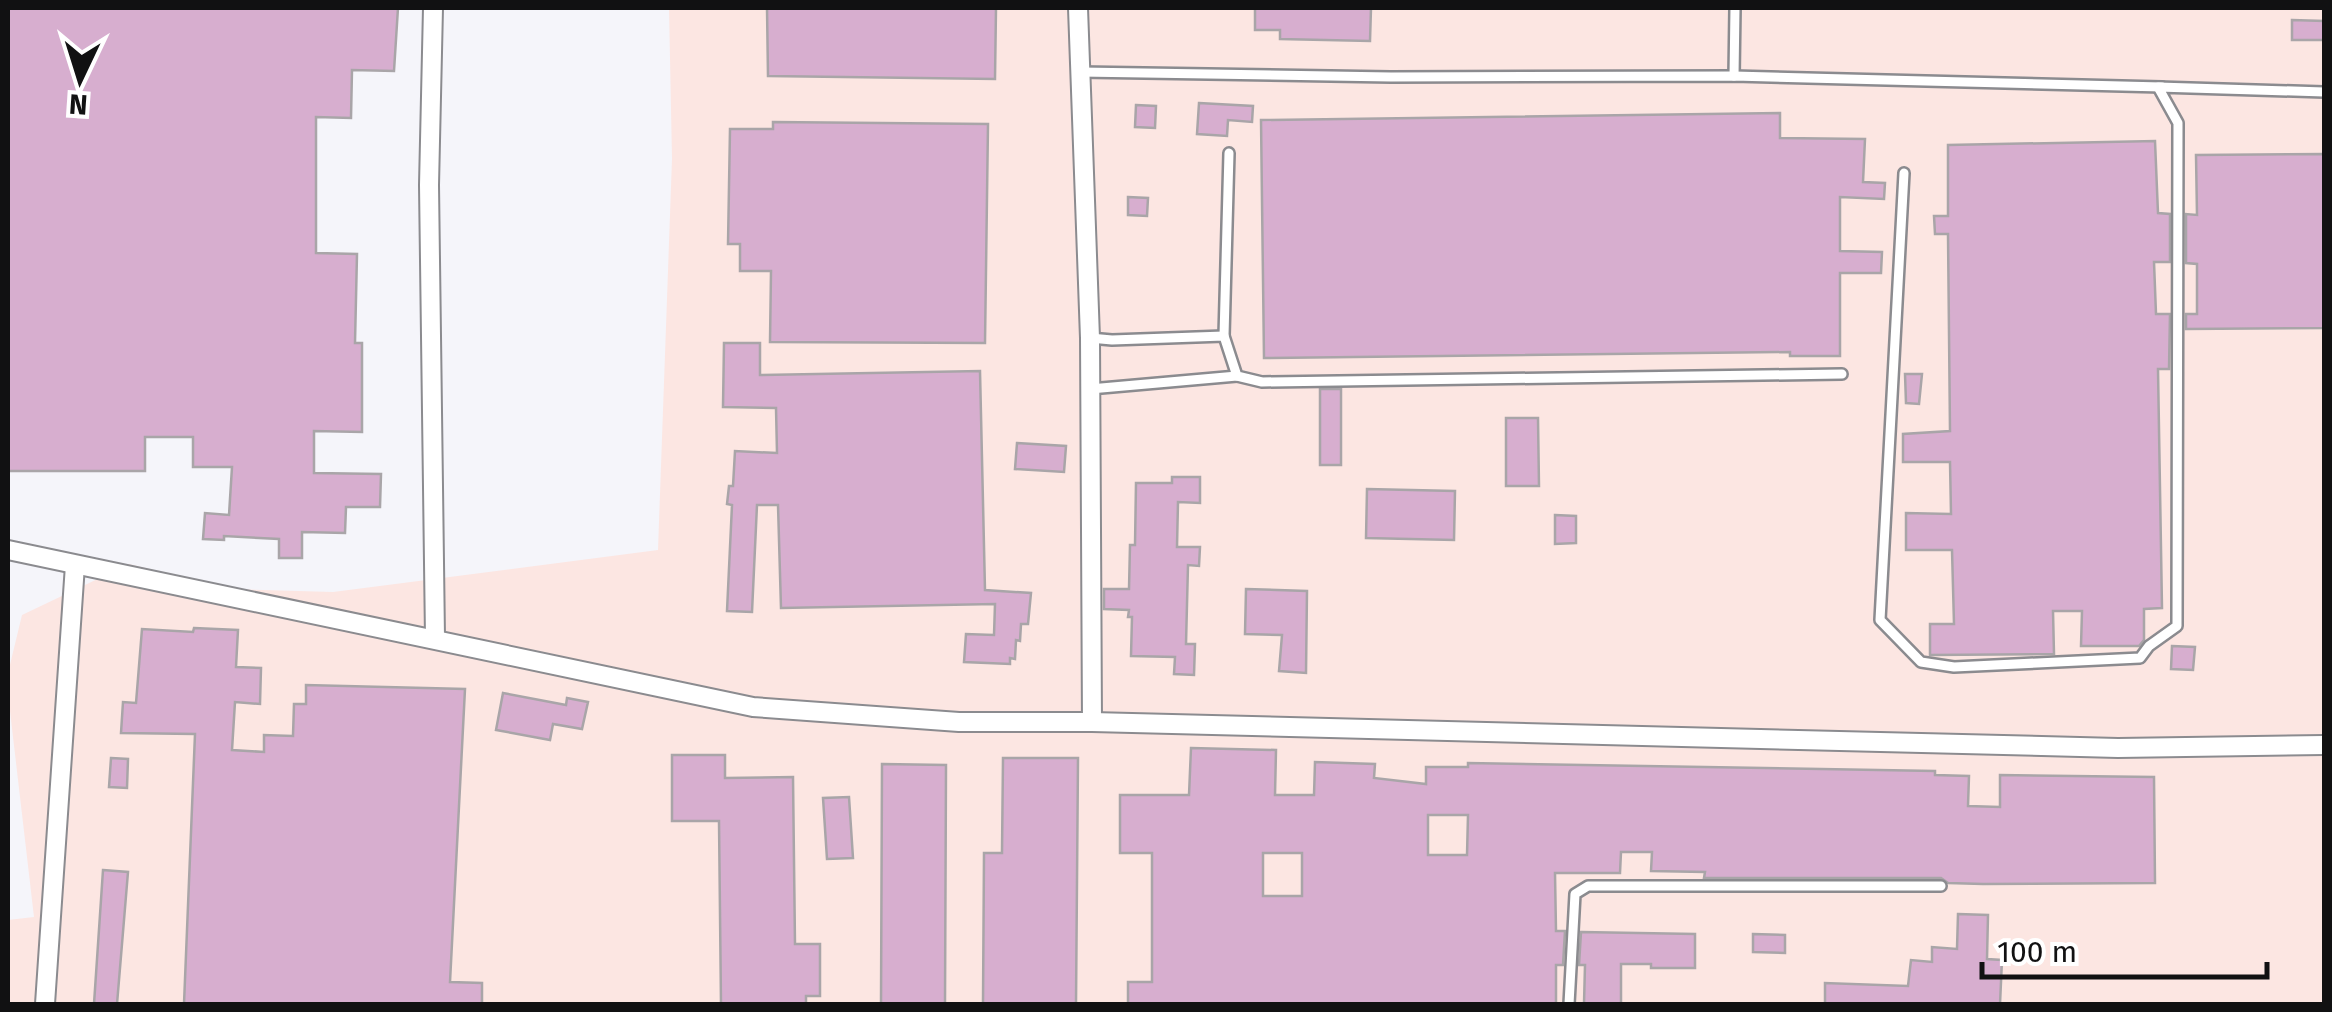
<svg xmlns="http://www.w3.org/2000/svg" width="2332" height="1012" viewBox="0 0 2332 1012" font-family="'Fira Sans',sans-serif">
  <rect width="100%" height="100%" fill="#f5f5fa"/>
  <polygon fill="#fce6e2" points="669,8 2324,8 2324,1004 8,1004 8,920 34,917 8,694 8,673 22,615 129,564 230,589 333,592 658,550 672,159"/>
  <g fill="#d7aecf" stroke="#a9a5a8" stroke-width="2.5" fill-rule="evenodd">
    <polygon points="8,8 398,8 394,71 352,70 351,118 316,117 316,253 357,254 355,343 362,343 362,432 314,431 314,473 381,474 380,507 346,507 345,533 302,532 302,558 279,558 279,539 224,536 224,540 203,539 205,513 229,515 232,467 193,467 193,437 145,437 145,471 8,471"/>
    <polygon points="767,8 996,8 995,79 768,76"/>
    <polygon points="1255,8 1371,8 1370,41 1280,39 1280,30 1255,30"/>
    <polygon points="2292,20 2324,21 2324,40 2292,40"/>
    <polygon points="1199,103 1253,106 1252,122 1228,120 1227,136 1197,134"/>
    <polygon points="1136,105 1156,106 1155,128 1135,127"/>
    <polygon points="1780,113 1780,138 1865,139 1863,182 1885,183 1884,199 1840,197 1840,251 1882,252 1881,273 1840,273 1840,356 1790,356 1790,352 1264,358 1261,120"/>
    <polygon points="773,122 988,124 985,343 770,342 771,271 740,271 740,244 728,244 730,129 773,129"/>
    <polygon points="2155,141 2158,213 2170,214 2170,262 2154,262 2156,314 2170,314 2169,369 2158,369 2162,608 2144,609 2144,640 2139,646 2081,646 2082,611 2053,611 2054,654 1930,655 1930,624 1954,624 1952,550 1906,550 1906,513 1951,514 1950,462 1903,462 1903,434 1950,431 1948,234 1935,234 1934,216 1948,216 1948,145"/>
    <polygon points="2324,154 2324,328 2186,329 2186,314 2197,314 2197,264 2186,263 2186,214 2197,215 2196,155"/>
    <polygon points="1128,197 1148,198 1147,216 1128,215"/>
    <polygon points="724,343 760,343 760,375 980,371 985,590 1031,593 1028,624 1021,624 1020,641 1016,640 1015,659 1010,658 1010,664 964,662 966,634 994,635 995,604 781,608 778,505 757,505 752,612 727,611 732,505 727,504 729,486 733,486 735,451 777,453 776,408 723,407"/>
    <polygon points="1905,374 1922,374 1919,404 1906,403"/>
    <rect x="1320" y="389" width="21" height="76"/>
    <polygon points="1506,418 1538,418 1539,486 1506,486"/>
    <polygon points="1017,443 1066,446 1064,472 1015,469"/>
    <polygon points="1172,477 1200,477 1200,503 1178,502 1177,547 1200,547 1199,566 1188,565 1186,644 1195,644 1194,675 1174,674 1175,657 1131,656 1132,617 1128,617 1129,610 1104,609 1104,589 1129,589 1130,545 1135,545 1136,483 1172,483"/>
    <polygon points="1367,489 1455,491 1454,540 1366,538"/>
    <polygon points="1555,515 1576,516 1576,543 1555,544"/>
    <polygon points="1246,589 1307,591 1306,673 1279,671 1282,635 1245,634"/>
    <polygon points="194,628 238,630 236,667 261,668 260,704 235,702 232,750 264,752 264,735 293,736 294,704 306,704 306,685 465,689 450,982 482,983 482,1004 184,1004 195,734 121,733 123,702 136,703 142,629 193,632"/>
    <polygon points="2172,646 2195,647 2193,670 2171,669"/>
    <polygon points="503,693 566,705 567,698 588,702 582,729 553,724 550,740 496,730"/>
    <path d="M1191,748L1276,750L1275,795H1314L1315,762L1375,764L1374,778L1426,784V767H1468V763L1935,771V775L1969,776L1968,806L2000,807V775L2154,777L2155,883L1983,884L1948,883L1941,878H1704L1705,872L1651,871L1652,852H1621L1620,873H1555L1556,931H1565L1563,965H1556V1004H1128V982H1152V853H1120V795H1189ZM1428,815H1468L1467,855H1428ZM1263,853H1302V896H1263Z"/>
    <polygon points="672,755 725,755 725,778 793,777 795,944 820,944 820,996 806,996 806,1004 721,1004 719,821 672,821"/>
    <polygon points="111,758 128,759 127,788 109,787"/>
    <polygon points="1003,758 1078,758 1076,1004 983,1004 984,853 1002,853"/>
    <polygon points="882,764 946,765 945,1004 881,1004"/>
    <polygon points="849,797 853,858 827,859 823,798"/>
    <polygon points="103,870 128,872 117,1004 94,1004"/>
    <polygon points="1958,914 1988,915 1987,959 2002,960 2000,1004 1825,1004 1825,983 1908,986 1911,960 1932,962 1932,947 1957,949"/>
    <polygon points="1581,932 1695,934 1695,968 1651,968 1651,964 1621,964 1621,1004 1584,1004 1585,965 1579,965"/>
    <polygon points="1753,934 1785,935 1785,953 1753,952"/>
  </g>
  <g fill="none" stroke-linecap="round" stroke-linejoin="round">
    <g stroke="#8b8b8f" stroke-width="14">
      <g id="service">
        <polyline points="1080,72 1391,77 1734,76 2162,87"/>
        <polyline points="1734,76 1735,8"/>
        <polyline points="1904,173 1880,620 1921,662 1954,667 2140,658 2149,646 2177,626 2178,123 2158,87 2324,92"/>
        <polyline points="1224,336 1229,153"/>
        <polyline points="1090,338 1112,340 1224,336 1237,376 1262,382 1842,374"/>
        <polyline points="1090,389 1237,376"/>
        <polyline points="1569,1004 1575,894 1588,886 1941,886"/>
      </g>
    </g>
    <g stroke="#8b8b8f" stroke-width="22">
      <g id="minor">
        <polyline points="433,8 429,185 435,638"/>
        <polyline points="1078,8 1090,338 1092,722"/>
        <polyline points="8,550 753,707 959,722 1092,722 2118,748 2324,745"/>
        <polyline points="45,1004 75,565"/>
      </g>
    </g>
    <use href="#service" stroke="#fff" stroke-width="9"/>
    <use href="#minor" stroke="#fff" stroke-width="18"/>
  </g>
  <rect width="2332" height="1012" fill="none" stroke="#111112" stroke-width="20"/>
  <g transform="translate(80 80) rotate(184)" stroke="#ffffff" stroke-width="8" paint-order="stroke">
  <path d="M0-8L18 38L0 25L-18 38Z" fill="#111112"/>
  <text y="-15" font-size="28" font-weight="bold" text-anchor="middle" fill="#111112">N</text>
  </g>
  <path d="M1982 962v15h285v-15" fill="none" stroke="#111112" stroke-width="5"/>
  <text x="1997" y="962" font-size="30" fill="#111112" stroke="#ffffff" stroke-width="8" paint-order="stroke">100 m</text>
</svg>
